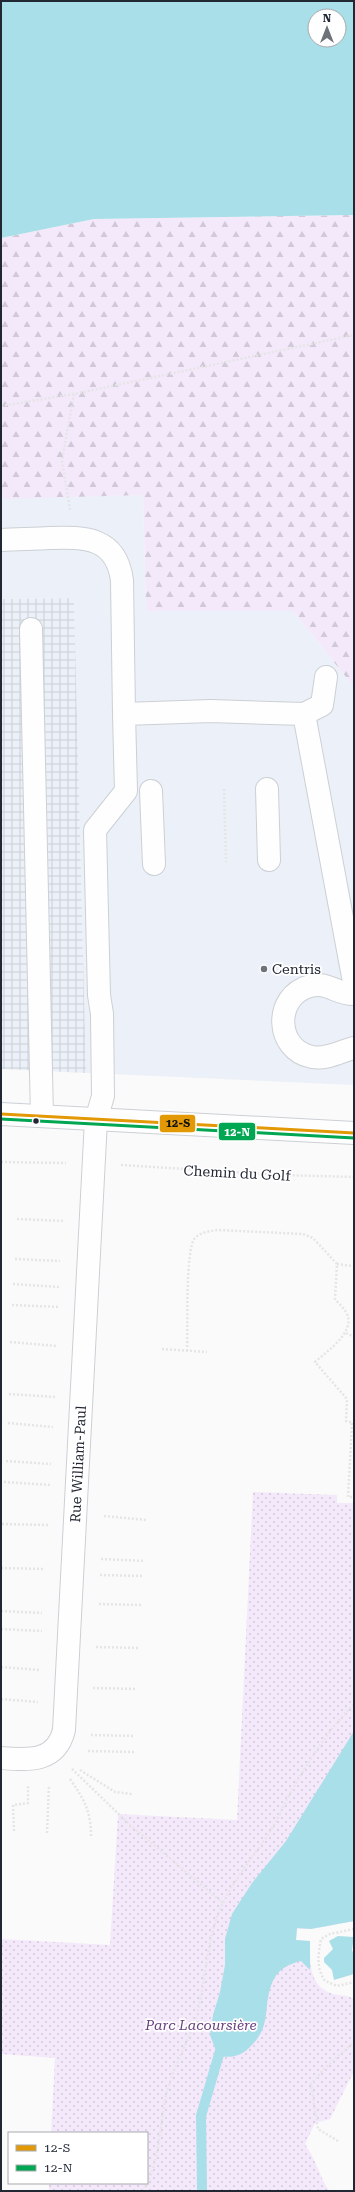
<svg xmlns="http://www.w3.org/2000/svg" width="355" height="2192" viewBox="0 0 355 2192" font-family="'Roboto Serif',serif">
  <defs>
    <pattern id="industrial-grid" width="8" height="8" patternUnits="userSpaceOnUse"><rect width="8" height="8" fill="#ecf0f8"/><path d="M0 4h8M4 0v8" fill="none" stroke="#caced5"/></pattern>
    <pattern id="forest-firs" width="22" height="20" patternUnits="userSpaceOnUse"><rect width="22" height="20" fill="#f4e9fb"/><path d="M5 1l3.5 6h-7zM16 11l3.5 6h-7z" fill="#d1c8d8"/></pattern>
    <pattern id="park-dots" width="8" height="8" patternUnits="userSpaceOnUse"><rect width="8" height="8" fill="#f4e9fb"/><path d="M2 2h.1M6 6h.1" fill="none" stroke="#d1c8d8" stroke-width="1.8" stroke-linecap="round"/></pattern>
  </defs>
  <rect width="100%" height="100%" fill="#fafafa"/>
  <polygon fill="#ecf0f8" points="143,495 146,610 293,611 354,687 354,1085 86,1073 74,598 1,599 1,498"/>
  <polygon fill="url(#industrial-grid)" points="74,598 86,1073 1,1069 1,599"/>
  <polygon fill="url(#forest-firs)" points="354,215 354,687 293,611 146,611 143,495 1,499 1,238 94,219"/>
  <path fill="url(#park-dots)" d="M253,1492L337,1495V1503H354V1921L311,1929H297L296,1940L310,1941C310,1962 308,1986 333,1994C341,1996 346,1994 354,1999V2071L330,2119L315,2123L305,2144C316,2160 319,2175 329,2191H49V2183H147V2133H51L55,2058L1,2054V1939L110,1945L118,1814L237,1820Z"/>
  <g fill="#a9dfe8" fill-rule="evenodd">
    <path d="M1,1H354V215L94,219L1,238ZM315,16H339V40H315Z"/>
    <path d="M354,1731V1921L311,1929L297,1928L296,1940L310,1941V1970L301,1961C288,1964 277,1970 272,1983C262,2009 273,2025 249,2048C239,2057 230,2058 218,2056L210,2035L213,2015L220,1992L225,1965V1939L232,1914L252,1883L286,1841Z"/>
    <polygon points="338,1936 354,1937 352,1950 354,1956 354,1974 334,1980 332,1970 324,1962 324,1958 333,1949 329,1941"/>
  </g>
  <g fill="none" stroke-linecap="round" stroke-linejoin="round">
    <polyline stroke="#a9dfe8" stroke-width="10" points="202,2191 201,2116 222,2044"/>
    <g stroke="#ccd0d5" stroke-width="24">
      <g id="minor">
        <path d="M1,540C17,539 34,539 50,538C85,537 116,537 122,580L124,714"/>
        <polyline points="31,629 42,1116"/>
        <polyline points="304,714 322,705 326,677"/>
        <polyline points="267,789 269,860"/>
        <polyline points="151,791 154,864"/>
        <path d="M354,994C338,995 327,981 310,986C273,996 275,1050 312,1057C327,1060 341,1051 354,1048"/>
        <polyline points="1,1114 354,1133"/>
        <path d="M1,1758C28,1760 56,1763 64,1730L96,1120L103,1096L102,1014L99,995L95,830L126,791L124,714L211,711L304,714L354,982"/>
      </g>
    </g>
    <g stroke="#e5e5e6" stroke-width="2.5" stroke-dasharray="2 2" stroke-linecap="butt">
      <polyline points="1,406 74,394 354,335"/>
      <polyline points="70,510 62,460 74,394"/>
      <polyline points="224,789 226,862"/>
      <polyline points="1,1162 66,1163"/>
      <polyline points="121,1165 283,1175 354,1177"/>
      <polyline points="17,1219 64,1221"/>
      <polyline points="15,1259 60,1261"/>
      <polyline points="337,1264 354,1266"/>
      <polyline points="13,1284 59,1287"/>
      <polyline points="12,1305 60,1307"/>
      <polyline points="346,1333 354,1337"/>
      <polyline points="10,1342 57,1346"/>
      <polyline points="162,1349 207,1352"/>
      <path d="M187,1351C188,1332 185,1248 195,1238C201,1232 210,1231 218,1230L303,1234L313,1238L337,1264L335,1299C339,1304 345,1309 347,1314C355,1333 327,1351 315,1362L347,1399L346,1421L354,1423"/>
      <polyline points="9,1394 55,1397"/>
      <polyline points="8,1423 53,1427"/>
      <polyline points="352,1423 348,1497 354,1497"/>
      <polyline points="6,1461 51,1464"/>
      <polyline points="4,1482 50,1485"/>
      <polyline points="104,1516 147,1520"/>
      <polyline points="2,1524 48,1525"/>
      <polyline points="101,1559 145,1561"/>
      <polyline points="1,1568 44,1569"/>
      <polyline points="100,1575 144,1576"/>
      <polyline points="99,1604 142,1605"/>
      <polyline points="1,1611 42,1613"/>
      <polyline points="1,1629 42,1631"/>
      <polyline points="96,1647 140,1648"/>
      <polyline points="1,1667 40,1670"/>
      <polyline points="93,1688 137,1689"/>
      <polyline points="1,1699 38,1702"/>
      <polyline points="91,1735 135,1736"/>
      <polyline points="88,1751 134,1752"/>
      <polyline points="72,1769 129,1824 223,1903"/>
      <polyline points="80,1770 115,1792 132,1794"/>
      <path d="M70,1779C84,1799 91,1811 91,1836"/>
      <polyline points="14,1831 13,1805 28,1803 28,1786"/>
      <polyline points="47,1833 49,1785"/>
      <path d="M354,1929L330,1934L321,1939C318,1954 316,1968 325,1981L337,1986L354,1982"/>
      <polyline points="338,2141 318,2129 311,2084 325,2068 354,2042"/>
      <path d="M147,2183C162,2153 159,2117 169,2085C176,2063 187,2043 195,2021C207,1982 205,1940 223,1903C235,1878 254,1856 269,1833C278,1820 283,1805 291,1792C308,1762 329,1729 354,1704"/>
      <polyline points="143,2191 147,2183"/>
    </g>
    <use href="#minor" stroke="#fefefe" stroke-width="22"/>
    <g stroke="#fff" stroke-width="6">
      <polyline id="bus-1" points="1,1114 354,1133"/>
    </g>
    <g stroke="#fff" stroke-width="6">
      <polyline id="bus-2" points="1,1119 354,1138"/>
    </g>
    <use href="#bus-1" stroke="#e29905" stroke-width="3"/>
    <use href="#bus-2" stroke="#00a651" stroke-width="3"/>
  </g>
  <circle fill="#6e7279" stroke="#fff" stroke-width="1.5" cx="264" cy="969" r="4"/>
  <circle fill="#222833" stroke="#fff" stroke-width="1.5" cx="36" cy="1121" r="3.5"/>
  <g text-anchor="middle" stroke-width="3.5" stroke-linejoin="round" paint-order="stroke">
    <g font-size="14" fill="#222833" stroke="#fff" text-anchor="start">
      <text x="272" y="974">Centris</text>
    </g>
    <g font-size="14" fill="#222833" stroke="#fff">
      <text transform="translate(237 1173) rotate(3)" y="5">Chemin du Golf</text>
      <text transform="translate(78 1464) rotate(-87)" y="5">Rue William-Paul</text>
    </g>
    <g font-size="14" font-style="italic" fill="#6a417f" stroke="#fff">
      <text x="201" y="2030">Parc Lacoursière</text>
    </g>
  </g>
  <g stroke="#fff" stroke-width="1.5">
    <rect x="159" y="1114" width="37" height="19" rx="4" fill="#e29905"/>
    <rect x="218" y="1122" width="38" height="19" rx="4" fill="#00a651"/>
  </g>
  <g font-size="11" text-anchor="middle" font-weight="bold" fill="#fff">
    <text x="237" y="1136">12-N</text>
  </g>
  <g font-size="11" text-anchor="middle" font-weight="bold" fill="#111">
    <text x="178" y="1127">12-S</text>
  </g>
  <rect width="355" height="2192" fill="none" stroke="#222833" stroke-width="4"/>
  <rect x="8" y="2132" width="140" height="52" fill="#ffffff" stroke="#a7a9ad"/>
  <rect x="16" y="2145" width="20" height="6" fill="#e29905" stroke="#a7a9ad"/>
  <text x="44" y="2152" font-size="12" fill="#222833">12-S</text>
  <rect x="16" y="2165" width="20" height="6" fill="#00a651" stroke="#a7a9ad"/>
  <text x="44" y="2172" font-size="12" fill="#222833">12-N</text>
  <g transform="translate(327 28)"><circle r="19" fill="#ffffff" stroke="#a7a9ad"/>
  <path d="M0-3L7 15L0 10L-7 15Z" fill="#6e7279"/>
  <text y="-6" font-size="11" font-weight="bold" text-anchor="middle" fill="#222833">N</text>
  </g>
</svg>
